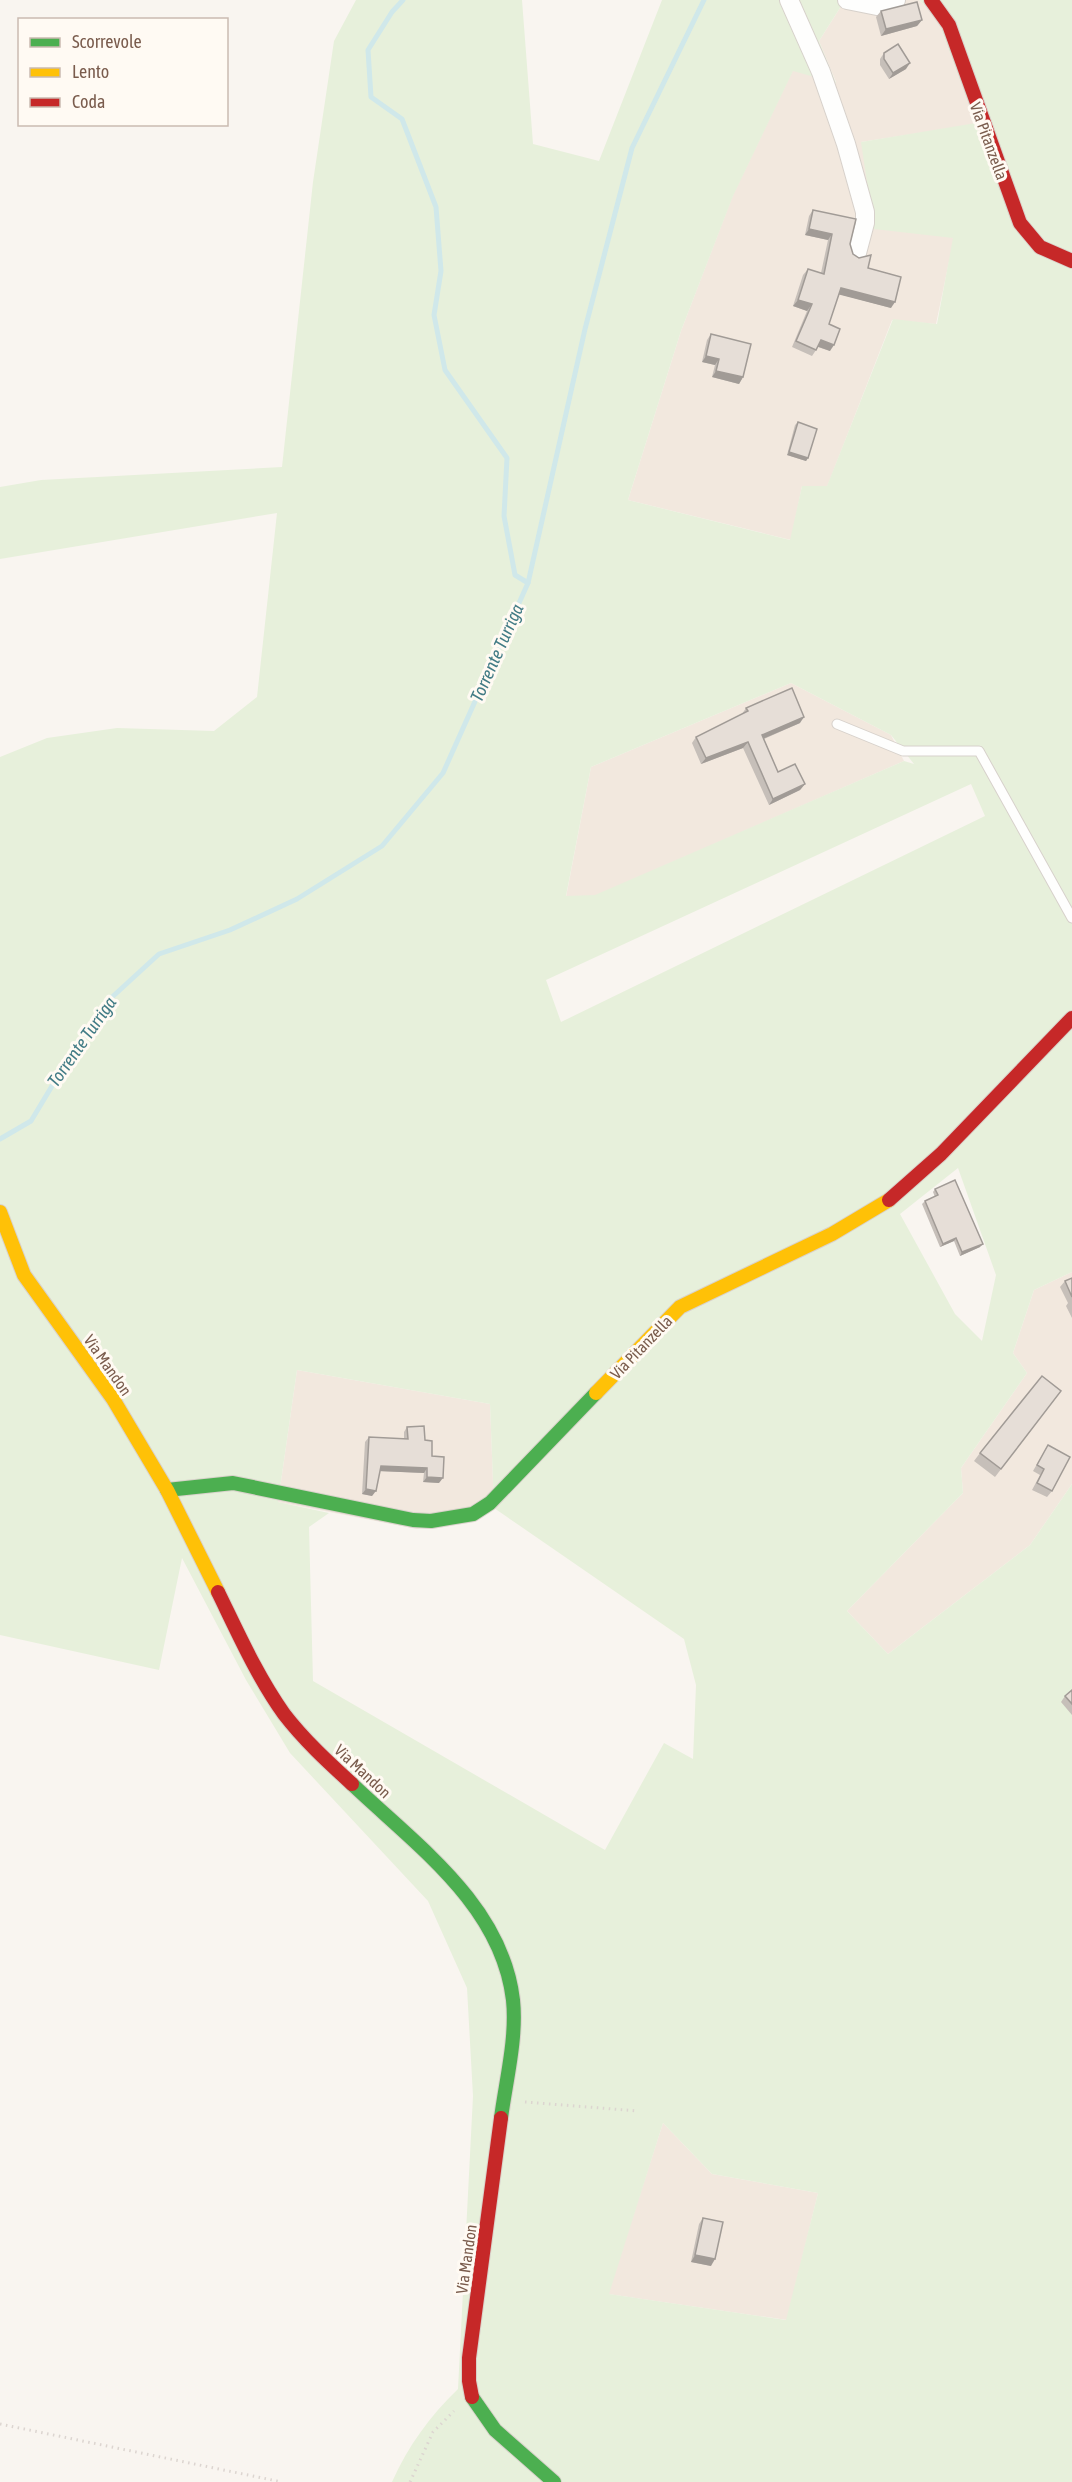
<svg xmlns="http://www.w3.org/2000/svg" width="1072" height="2482" viewBox="0 0 1072 2482" font-family="'Asap Condensed',sans-serif">
  <rect width="100%" height="100%" fill="#f9f5f0"/>
  <g fill="#f2e8de">
    <polygon points="845,0 919,0 937,17 977,124 861,142 954,238 936,324 892,320 827,487 802,486 791,540 628,500 681,331 733,195 793,70 836,82 819,41"/>
    <polygon points="791,683 891,735 904,761 595,896 566,897 591,767"/>
    <polygon points="1072,1272 1072,1484 1030,1545 888,1654 847,1611 963,1493 961,1468 1027,1373 1013,1353 1034,1290"/>
    <polygon points="297,1370 490,1404 494,1508 417,1529 278,1502"/>
    <polygon points="663,2123 712,2174 818,2193 787,2320 608,2294"/>
  </g>
  <path fill="#e7f0db" fill-rule="evenodd" d="M356,0H522L533,144L599,161L662,0H845L819,41L836,83L793,71L733,196L681,331L628,500L790,540L802,486H827L893,319L937,324L953,238L874,229L861,142L976,123L937,18L919,0H1072V1272L1034,1290L1013,1353L1027,1373L961,1468L963,1493L847,1611L888,1654L1030,1545L1072,1484V2482H392C408,2446 430,2416 458,2389L473,2096L467,1988L428,1901L290,1753L246,1680L182,1558L159,1670L0,1635V757L47,738L117,728L214,731L257,697L277,513L0,559V487L41,480L282,467L313,182L334,41ZM791,683L891,735L914,764L904,761L595,895L566,896L591,767ZM971,784L985,816L561,1022L546,980ZM958,1168L996,1275L982,1341L955,1314L900,1214ZM297,1370L490,1404L494,1508L684,1639L696,1685L693,1759L664,1743L605,1850L313,1681L309,1527L329,1513L278,1502ZM663,2123L712,2174L818,2193L786,2320L609,2294Z"/>
  <g fill="none" stroke-linecap="round" stroke-linejoin="round">
    <g stroke="#d0e8ea" stroke-width="5">
      <polyline points="528,583 585,329 632,148 704,0"/>
      <polyline points="0,1139 31,1121 73,1051 110,999 159,954 230,930 297,899 382,846 443,773 528,583 515,575 504,516 507,458 445,370 434,315 441,271 436,207 402,119 371,97 368,50 392,12 403,0"/>
    </g>
    <g stroke="#d7d1cb" stroke-width="11">
      <polyline id="lane" points="837,724 903,751 979,751 1072,918"/>
    </g>
    <g stroke="#d7d1cb" stroke-width="20">
      <g id="street">
        <polyline points="789,0 821,72 846,144 865,212 865,223 857,253"/>
        <polyline points="847,0 877,6 896,0"/>
      </g>
    </g>
    <g stroke="#d9d2cb" stroke-width="16">
      <g id="fast">
        <polyline points="167,1490 233,1483 413,1520 431,1521 473,1514 490,1503 596,1393"/>
        <path d="M352,1784C416,1845 502,1905 513,2000C517,2038 506,2080 501,2118"/>
        <polyline points="472,2397 495,2430 554,2482"/>
      </g>
    </g>
    <g stroke="#d9d2cb" stroke-width="16">
      <g id="slow">
        <polyline points="0,1212 24,1275 113,1399 167,1490 218,1592"/>
        <polyline points="596,1393 680,1307 832,1234 889,1200"/>
      </g>
    </g>
    <g stroke="#d9d2cb" stroke-width="16">
      <g id="jam">
        <polyline points="931,0 949,25 1020,223 1040,247 1072,261"/>
        <polyline points="889,1200 941,1154 1072,1018"/>
        <path d="M218,1592C238,1633 257,1676 284,1714C304,1740 328,1762 352,1784"/>
        <polyline points="472,2397 469,2381 469,2358 501,2118"/>
      </g>
    </g>
    <g stroke="#dcd5d0" stroke-width="3" stroke-dasharray="1.5 4.5" stroke-linecap="butt">
      <polyline points="525,2102 638,2111"/>
      <polyline points="0,2424 282,2482"/>
      <polyline points="410,2482 433,2432 454,2411"/>
    </g>
    <use href="#lane" stroke="#fefefd" stroke-width="9"/>
    <use href="#street" stroke="#fefefd" stroke-width="18"/>
    <use href="#fast" stroke="#4caf50" stroke-width="14"/>
    <use href="#slow" stroke="#ffc107" stroke-width="14"/>
    <use href="#jam" stroke="#c62828" stroke-width="14"/>
  </g>
  <g fill="#c6bfb9">
    <polygon points="881,11 922,20 917,26 881,36 876,17"/>
    <polygon points="884,53 906,69 889,79 880,65 880,59"/>
    <polygon points="813,210 850,244 853,254 868,268 891,308 839,294 829,324 830,351 818,347 812,356 792,347 807,311 793,306 803,275 808,269 821,273 828,240 805,235 809,216"/>
    <polygon points="711,334 743,377 739,384 712,377 715,365 702,362 707,340"/>
    <polygon points="798,422 808,458 806,461 787,455 795,425"/>
    <polygon points="746,708 800,723 764,739 778,772 805,784 800,790 769,805 743,748 701,764 692,743 696,737 742,714"/>
    <polygon points="935,1189 980,1247 960,1256 954,1241 940,1247 922,1204 925,1201 935,1197 933,1192"/>
    <polygon points="1072,1278 1072,1318 1066,1306 1068,1303 1060,1287 1065,1281"/>
    <polygon points="1061,1391 995,1477 974,1461 980,1453"/>
    <polygon points="407,1427 425,1440 432,1456 439,1483 423,1482 424,1473 380,1471 372,1496 362,1494 365,1442 369,1437 404,1439 404,1432"/>
    <polygon points="1048,1445 1052,1491 1047,1497 1032,1490 1040,1475 1033,1471"/>
    <polygon points="1072,1690 1072,1715 1061,1702 1065,1696"/>
    <polygon points="703,2218 711,2266 691,2262 699,2224"/>
  </g>
  <g fill="#a19b96">
    <polygon points="922,20 917,26 881,36 886,29"/>
    <polygon points="910,63 906,69 889,79 893,73"/>
    <polygon points="809,229 832,234 828,240 805,235"/>
    <polygon points="841,288 895,302 891,308 837,294"/>
    <polygon points="798,300 812,304 807,311 793,306"/>
    <polygon points="821,340 834,345 830,351 816,346"/>
    <polygon points="706,356 719,359 715,365 702,362"/>
    <polygon points="716,371 743,377 739,384 712,377"/>
    <polygon points="789,452 808,458 806,461 787,455"/>
    <polygon points="804,717 800,723 758,741 762,735"/>
    <polygon points="748,742 743,748 701,764 706,758"/>
    <polygon points="805,784 800,790 769,805 773,799"/>
    <polygon points="956,1238 954,1241 940,1247 943,1244"/>
    <polygon points="983,1244 980,1247 960,1256 962,1252"/>
    <polygon points="381,1466 427,1468 424,1473 377,1471"/>
    <polygon points="427,1477 443,1478 439,1483 423,1482"/>
    <polygon points="366,1489 376,1491 372,1496 362,1494"/>
    <polygon points="695,2255 715,2259 711,2266 691,2262"/>
  </g>
  <g fill="#e6ded7" stroke="#a19b96" stroke-width="1.5">
    <polygon points="917,2 922,20 886,29 881,11"/>
    <polygon points="898,44 910,63 893,73 884,59 884,53"/>
    <polygon points="813,210 856,219 850,244 853,254 859,258 871,255 868,268 901,277 895,302 841,288 829,324 840,329 834,345 821,340 816,350 796,341 812,304 798,300 808,269 824,274 832,234 809,229"/>
    <polygon points="711,334 751,344 743,377 716,371 719,359 706,356"/>
    <polygon points="798,422 817,429 808,458 789,452"/>
    <polygon points="792,688 804,717 762,735 778,772 795,764 805,784 773,799 748,742 706,758 696,737 748,711 746,708"/>
    <polygon points="955,1180 983,1244 962,1252 956,1238 943,1244 925,1201 938,1195 935,1189"/>
    <polygon points="1072,1278 1072,1297 1065,1281"/>
    <polygon points="1042,1376 1061,1391 1001,1469 980,1453"/>
    <polygon points="424,1426 425,1440 432,1441 432,1456 444,1457 443,1478 427,1477 427,1468 381,1466 376,1491 366,1489 369,1437 408,1439 407,1427"/>
    <polygon points="1048,1445 1070,1457 1052,1491 1037,1483 1044,1469 1037,1465"/>
    <polygon points="1072,1690 1072,1704 1065,1696"/>
    <polygon points="703,2218 723,2222 715,2259 695,2255"/>
  </g>
  <g text-anchor="middle" stroke-width="6" stroke-linejoin="round" paint-order="stroke">
    <g font-size="16" fill="#7a5c4d" stroke="#fffaf3">
      <text transform="translate(989 141) rotate(70)" y="6">Via Pitanzella</text>
      <text transform="translate(641 1347) rotate(-46)" y="6">Via Pitanzella</text>
      <text transform="translate(108 1365) rotate(55)" y="6">Via Mandon</text>
      <text transform="translate(363 1771) rotate(43)" y="6">Via Mandon</text>
      <text transform="translate(466 2259) rotate(-82)" y="6">Via Mandon</text>
    </g>
    <g font-size="18" font-style="italic" fill="#437c86" stroke="#fffaf3">
      <text transform="translate(497 653) rotate(-66)" y="6">Torrente Turriga</text>
      <text transform="translate(82 1042) rotate(-55)" y="6">Torrente Turriga</text>
    </g>
  </g>
  <rect x="18" y="18" width="210" height="108" fill="#fffaf3" stroke="#cabbb1" stroke-width="1.5"/>
  <rect x="30" y="38" width="30" height="9" fill="#4caf50" stroke="#cabbb1" stroke-width="1.5"/>
  <text x="72" y="48" font-size="18" fill="#7a5c4d">Scorrevole</text>
  <rect x="30" y="68" width="30" height="9" fill="#ffc107" stroke="#cabbb1" stroke-width="1.5"/>
  <text x="72" y="78" font-size="18" fill="#7a5c4d">Lento</text>
  <rect x="30" y="98" width="30" height="9" fill="#c62828" stroke="#cabbb1" stroke-width="1.5"/>
  <text x="72" y="108" font-size="18" fill="#7a5c4d">Coda</text>
</svg>
